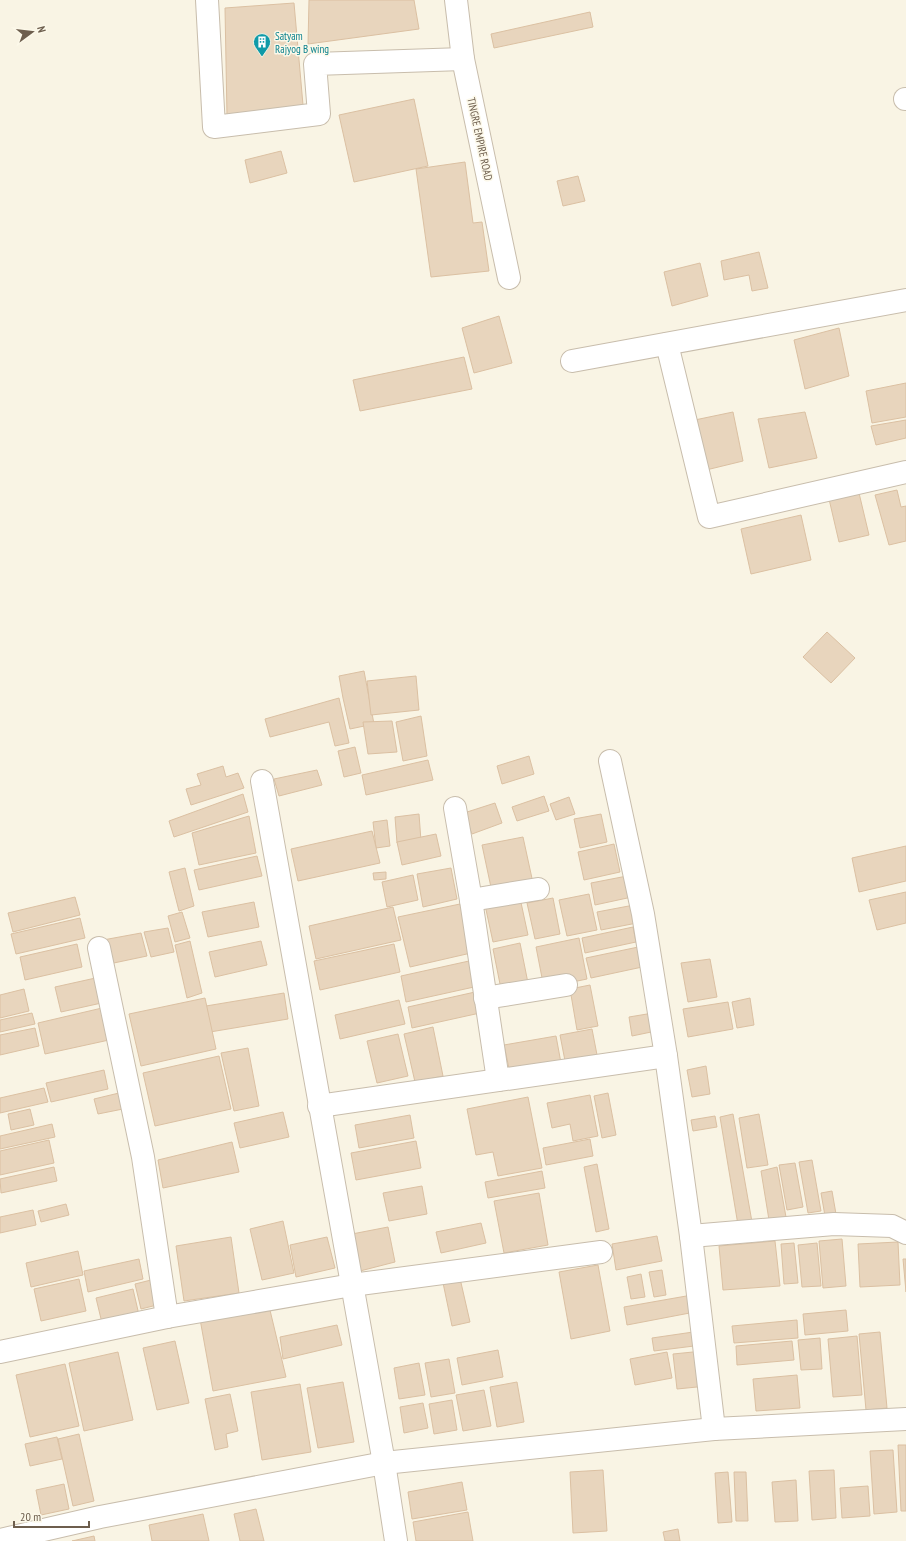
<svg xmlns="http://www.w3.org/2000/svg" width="906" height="1541" viewBox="0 0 906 1541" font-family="'PT Sans Narrow',sans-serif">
  <rect width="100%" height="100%" fill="#f9f4e4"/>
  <g fill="#e8d5bd" stroke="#dbc0a2">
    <polygon points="309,0 414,0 419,29 308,44"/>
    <polygon points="294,3 303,105 227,116 225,8"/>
    <polygon points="590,12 593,27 494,48 491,34"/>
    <polygon points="414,99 428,166 354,182 339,115"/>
    <polygon points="281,151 287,173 250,183 245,160"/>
    <polygon points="465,162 473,223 482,222 489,271 431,277 416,169"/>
    <polygon points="578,176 585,201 563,206 557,181"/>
    <polygon points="759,252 768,288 752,291 749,275 724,280 721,261"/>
    <polygon points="700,263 708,296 672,306 664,272"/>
    <polygon points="499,316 512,363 474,373 462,328"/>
    <polygon points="839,328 849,376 805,389 794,340"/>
    <polygon points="464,357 472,389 360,411 353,380"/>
    <polygon points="906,383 906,417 872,423 866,391"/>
    <polygon points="733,412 743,461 702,471 690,421"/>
    <polygon points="805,412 817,458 769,468 758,419"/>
    <polygon points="906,420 906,438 876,445 871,426"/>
    <polygon points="897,490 901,507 906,506 906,541 889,545 875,495"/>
    <polygon points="859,493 869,535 839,542 829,499"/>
    <polygon points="801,515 811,560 751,574 741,529"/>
    <polygon points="827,632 855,658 831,683 803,657"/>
    <polygon points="364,671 374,724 350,729 343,698 339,676"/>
    <polygon points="416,676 419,710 371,715 367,681"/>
    <polygon points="339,698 349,743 335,746 329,722 270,737 265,719"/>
    <polygon points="421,716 427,756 403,761 396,722"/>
    <polygon points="392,721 397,752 368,754 363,722"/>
    <polygon points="355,747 361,773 344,777 338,751"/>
    <polygon points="529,756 534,774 502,784 497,766"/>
    <polygon points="428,760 433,780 366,795 362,775"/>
    <polygon points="223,766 226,777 238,773 244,788 191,805 186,789 201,785 197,774"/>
    <polygon points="317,770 322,785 279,796 274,779"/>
    <polygon points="243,794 248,812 174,837 169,821"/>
    <polygon points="544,796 549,811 517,821 512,807"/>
    <polygon points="569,797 575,814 556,820 550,804"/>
    <polygon points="495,803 502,823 472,834 464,813"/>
    <polygon points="419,814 421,841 397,843 395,817"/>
    <polygon points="601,814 607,842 580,848 574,819"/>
    <polygon points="249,816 256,853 199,865 192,833"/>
    <polygon points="387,820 390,846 376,848 373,822"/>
    <polygon points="372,831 380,863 298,881 291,849"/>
    <polygon points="436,834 441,856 402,865 397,842"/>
    <polygon points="523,837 533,883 492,892 482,845"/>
    <polygon points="614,844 620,872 584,880 578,852"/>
    <polygon points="906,846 906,881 859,892 852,858"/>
    <polygon points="257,856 262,876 199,890 194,870"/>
    <polygon points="185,868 194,906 179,911 169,872"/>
    <polygon points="451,868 457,899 423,907 417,874"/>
    <polygon points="386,872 386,879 374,880 373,873"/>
    <polygon points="413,875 418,900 387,907 382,882"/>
    <polygon points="627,876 632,897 595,905 591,883"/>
    <polygon points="906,892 906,923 877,930 869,900"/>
    <polygon points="589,894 597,930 567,936 559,900"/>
    <polygon points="75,897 80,915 13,932 8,913"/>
    <polygon points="520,898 528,935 493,942 485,905"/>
    <polygon points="553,898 560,934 535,939 527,903"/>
    <polygon points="254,902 259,927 208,937 202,912"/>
    <polygon points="460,904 471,953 410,967 398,917"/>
    <polygon points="634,905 637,923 601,930 597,912"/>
    <polygon points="393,907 401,940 316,959 309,926"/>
    <polygon points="182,912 190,938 175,942 168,916"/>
    <polygon points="80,918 85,938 16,954 11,934"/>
    <polygon points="633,927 636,942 585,953 582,938"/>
    <polygon points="168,928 174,952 151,957 144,932"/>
    <polygon points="141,933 147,956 109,964 103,940"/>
    <polygon points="579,938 587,979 544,988 536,947"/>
    <polygon points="190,941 202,993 187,998 175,945"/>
    <polygon points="261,941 267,965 215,977 209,952"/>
    <polygon points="520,943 528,983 501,989 493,949"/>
    <polygon points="77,944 82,967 25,980 20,957"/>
    <polygon points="394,944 400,972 320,990 314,961"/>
    <polygon points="643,946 647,966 591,978 586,958"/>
    <polygon points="710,959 717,997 688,1002 681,963"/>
    <polygon points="469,961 474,987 406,1002 401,976"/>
    <polygon points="100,977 106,1002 61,1012 55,987"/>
    <polygon points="590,985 598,1026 577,1030 570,989"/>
    <polygon points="24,989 29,1011 0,1018 0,995"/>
    <polygon points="475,992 480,1013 412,1028 408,1007"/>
    <polygon points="284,993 288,1019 210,1032 206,1006"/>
    <polygon points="205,998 216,1049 141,1066 129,1014"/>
    <polygon points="750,998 754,1025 737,1028 732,1002"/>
    <polygon points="399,1000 405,1024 340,1039 335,1015"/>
    <polygon points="728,1002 733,1029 688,1037 683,1009"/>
    <polygon points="102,1008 109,1040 45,1054 38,1023"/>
    <polygon points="32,1013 35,1024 0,1032 0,1020"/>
    <polygon points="653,1013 656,1031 632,1036 629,1017"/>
    <polygon points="433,1027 443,1076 415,1082 404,1034"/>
    <polygon points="35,1028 39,1046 0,1055 0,1035"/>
    <polygon points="592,1029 598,1060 566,1066 560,1035"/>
    <polygon points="398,1034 408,1076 377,1083 367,1041"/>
    <polygon points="556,1036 561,1063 510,1073 504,1045"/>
    <polygon points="248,1048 259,1106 234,1111 221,1053"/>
    <polygon points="219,1056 231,1109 155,1126 143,1073"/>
    <polygon points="706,1066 710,1094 692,1097 687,1070"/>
    <polygon points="104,1070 108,1089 51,1102 46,1083"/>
    <polygon points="44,1088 48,1102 0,1113 0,1098"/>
    <polygon points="119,1093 123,1109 98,1114 94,1099"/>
    <polygon points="608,1093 616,1135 602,1138 594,1096"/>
    <polygon points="590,1095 598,1136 573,1141 570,1124 552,1128 547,1103"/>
    <polygon points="528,1097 542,1168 498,1176 493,1152 476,1155 467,1109"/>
    <polygon points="30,1109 34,1125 11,1130 8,1114"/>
    <polygon points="283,1112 289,1137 240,1148 234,1123"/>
    <polygon points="733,1114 752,1222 738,1225 720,1117"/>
    <polygon points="759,1114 768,1165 747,1168 739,1118"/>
    <polygon points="410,1115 414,1138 359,1148 355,1125"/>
    <polygon points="715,1116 717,1127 693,1131 691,1120"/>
    <polygon points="52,1124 55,1137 0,1149 0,1136"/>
    <polygon points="590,1139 593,1156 546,1165 543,1148"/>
    <polygon points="49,1140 54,1163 0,1175 0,1151"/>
    <polygon points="416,1141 421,1168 356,1180 351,1153"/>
    <polygon points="232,1142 239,1172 163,1188 158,1160"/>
    <polygon points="812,1160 821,1211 808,1213 799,1162"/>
    <polygon points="795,1163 803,1207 787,1210 779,1165"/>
    <polygon points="597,1164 609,1229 596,1232 584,1167"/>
    <polygon points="54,1167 57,1181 1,1193 0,1179"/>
    <polygon points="777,1167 786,1217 769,1220 761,1171"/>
    <polygon points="542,1171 545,1188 488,1198 485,1182"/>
    <polygon points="422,1186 427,1214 389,1221 383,1193"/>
    <polygon points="832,1191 836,1214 825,1216 821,1193"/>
    <polygon points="539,1193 548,1245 504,1253 494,1201"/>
    <polygon points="66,1204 69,1215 41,1222 38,1211"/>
    <polygon points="33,1210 36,1225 0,1233 0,1217"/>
    <polygon points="283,1221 294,1273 262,1280 250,1229"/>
    <polygon points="481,1223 486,1243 441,1253 436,1232"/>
    <polygon points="388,1227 395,1262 360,1271 352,1234"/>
    <polygon points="657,1236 662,1261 616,1270 612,1244"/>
    <polygon points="231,1237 239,1293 184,1301 176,1246"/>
    <polygon points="327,1237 335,1268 296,1277 290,1245"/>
    <polygon points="842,1239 846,1286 823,1288 819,1241"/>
    <polygon points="775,1241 780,1286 723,1290 719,1246"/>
    <polygon points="898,1242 900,1285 860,1287 858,1244"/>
    <polygon points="794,1243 798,1283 784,1284 781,1244"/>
    <polygon points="817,1243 821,1286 802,1287 798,1245"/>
    <polygon points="78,1251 83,1275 31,1287 26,1263"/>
    <polygon points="139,1259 143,1279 88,1292 84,1271"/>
    <polygon points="903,1259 906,1259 906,1292"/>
    <polygon points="598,1265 610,1331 571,1339 559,1272"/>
    <polygon points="662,1270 666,1295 654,1297 649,1272"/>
    <polygon points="459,1274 470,1322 452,1326 442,1278"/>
    <polygon points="641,1274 645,1297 631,1299 627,1277"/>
    <polygon points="79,1279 86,1311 41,1321 34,1289"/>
    <polygon points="151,1280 157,1305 141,1309 135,1284"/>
    <polygon points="133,1289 139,1315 102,1323 96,1298"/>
    <polygon points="692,1295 695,1312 627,1325 624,1307"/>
    <polygon points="269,1306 286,1377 213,1391 200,1319"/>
    <polygon points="846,1310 848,1331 805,1335 803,1314"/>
    <polygon points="797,1320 798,1338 734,1343 732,1326"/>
    <polygon points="337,1325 342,1345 283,1359 280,1337"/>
    <polygon points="700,1331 702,1345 654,1351 652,1338"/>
    <polygon points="880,1332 887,1408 866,1410 859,1334"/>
    <polygon points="857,1336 862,1395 833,1397 828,1339"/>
    <polygon points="820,1338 822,1369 801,1370 798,1340"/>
    <polygon points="175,1341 189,1403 157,1410 143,1348"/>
    <polygon points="792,1341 794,1360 737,1365 736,1346"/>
    <polygon points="498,1350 503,1377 462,1385 457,1358"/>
    <polygon points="703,1351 707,1386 677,1389 673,1354"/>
    <polygon points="118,1352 133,1420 84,1431 69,1363"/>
    <polygon points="667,1352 672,1378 635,1385 630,1359"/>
    <polygon points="449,1359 455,1393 431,1397 425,1363"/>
    <polygon points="419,1363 425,1395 399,1399 394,1368"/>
    <polygon points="65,1364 79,1426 30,1437 16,1375"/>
    <polygon points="797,1375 800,1408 756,1411 753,1379"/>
    <polygon points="343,1382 354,1442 318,1448 307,1388"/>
    <polygon points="517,1382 524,1422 497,1427 490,1387"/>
    <polygon points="300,1384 311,1452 262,1460 251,1392"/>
    <polygon points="484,1390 491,1426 463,1431 456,1395"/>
    <polygon points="230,1394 238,1431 226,1434 228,1447 215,1450 205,1399"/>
    <polygon points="452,1400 457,1430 434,1434 429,1404"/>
    <polygon points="423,1403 428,1428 404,1433 400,1407"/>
    <polygon points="79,1434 94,1501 73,1506 58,1439"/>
    <polygon points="57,1437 62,1459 30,1466 25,1444"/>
    <polygon points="898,1445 906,1445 906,1511 901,1511"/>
    <polygon points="893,1450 897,1512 874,1514 870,1451"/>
    <polygon points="603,1470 607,1531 573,1533 570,1472"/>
    <polygon points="834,1470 836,1518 812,1520 809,1471"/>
    <polygon points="728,1472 732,1522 718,1523 715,1473"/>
    <polygon points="734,1472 746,1472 748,1521 736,1521"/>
    <polygon points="796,1480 798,1521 775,1522 772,1482"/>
    <polygon points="462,1482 467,1510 412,1519 408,1492"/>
    <polygon points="64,1484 69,1509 41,1515 36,1490"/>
    <polygon points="868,1486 870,1516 842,1518 840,1488"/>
    <polygon points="256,1509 264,1541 240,1541 234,1514"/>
    <polygon points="468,1512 473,1541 416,1541 413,1522"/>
    <polygon points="203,1514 209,1541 152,1541 149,1525"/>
    <polygon points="678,1529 680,1541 665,1541 663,1532"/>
    <polygon points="94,1536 95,1541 72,1541"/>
  </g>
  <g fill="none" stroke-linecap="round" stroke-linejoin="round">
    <g stroke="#c8bdac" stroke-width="24">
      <g id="minor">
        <polyline points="207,0 214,127 319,114 315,64 463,59"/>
        <polyline points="456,0 463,59 509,278"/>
        <polyline points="905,99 906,99"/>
        <polyline points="667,344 709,517 906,472"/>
        <polyline points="572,361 906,300"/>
        <polyline points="610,761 643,914 666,1056 691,1236 714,1429"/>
        <polyline points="262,781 384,1463 396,1541"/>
        <polyline points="455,808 471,900 498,1080"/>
        <polyline points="471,900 538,889"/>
        <polyline points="99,948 143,1157 167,1317"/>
        <polyline points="485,998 566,985"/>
        <polyline points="319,1106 666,1056"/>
        <polyline points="691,1236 834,1224 892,1226 906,1233"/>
        <polyline points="0,1352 167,1317 352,1285 601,1252"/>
        <polyline points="0,1540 100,1517 384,1463 714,1429 906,1419"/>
      </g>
    </g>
    <use href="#minor" stroke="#fff" stroke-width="22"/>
  </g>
  <defs>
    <g id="building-pin" transform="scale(0.9)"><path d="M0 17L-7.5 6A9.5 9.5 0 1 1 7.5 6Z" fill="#0f9aa8" stroke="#fcf8e9"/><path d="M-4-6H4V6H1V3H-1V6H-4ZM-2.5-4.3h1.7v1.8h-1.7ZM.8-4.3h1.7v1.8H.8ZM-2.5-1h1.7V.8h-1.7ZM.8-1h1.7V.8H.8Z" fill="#fff"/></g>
  </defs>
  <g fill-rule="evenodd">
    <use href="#building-pin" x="262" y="42"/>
  </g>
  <g text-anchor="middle" stroke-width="3" stroke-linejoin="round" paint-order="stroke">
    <g font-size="11" fill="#0d838f" stroke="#fcf8e9" text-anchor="start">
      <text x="275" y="40">Satyam<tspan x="275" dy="13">Rajyog B wing</tspan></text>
    </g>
    <g font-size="11" fill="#6d5e4d" stroke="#fcf8e9">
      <text transform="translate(480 139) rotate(78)" y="4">TINGRE EMPIRE ROAD</text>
    </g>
  </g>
  <g transform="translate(32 32) rotate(75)" stroke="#fcf8e9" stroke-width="3" paint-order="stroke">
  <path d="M0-3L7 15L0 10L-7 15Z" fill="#6d5e4d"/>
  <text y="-6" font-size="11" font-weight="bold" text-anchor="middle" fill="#6d5e4d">N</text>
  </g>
  <path d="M14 1521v6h75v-6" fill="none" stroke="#6d5e4d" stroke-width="2"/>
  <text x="20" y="1521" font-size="12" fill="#6d5e4d" stroke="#fcf8e9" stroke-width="3" paint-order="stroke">20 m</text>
</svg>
